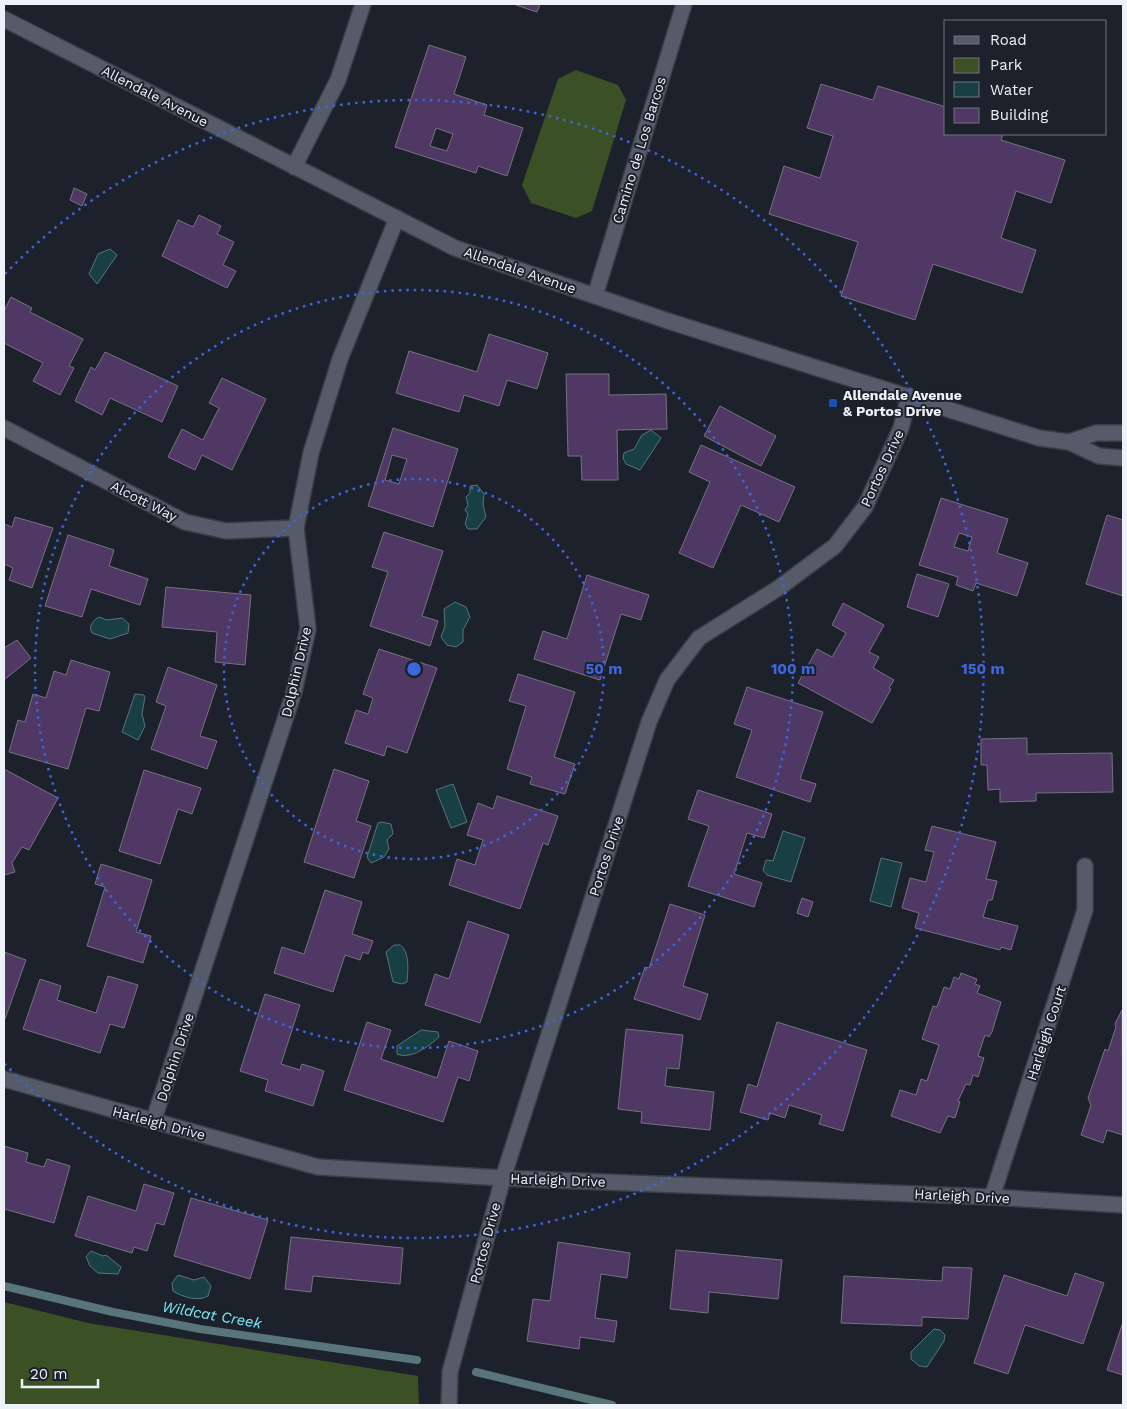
<svg xmlns="http://www.w3.org/2000/svg" width="1127" height="1409" viewBox="0 0 1127 1409" font-family="'Work Sans',sans-serif">
  <rect width="100%" height="100%" fill="#1c212c"/>
  <g fill="#3b5025">
    <polygon points="576,70 618,85 626,100 592,211 576,218 531,203 522,185 558,79"/>
    <polygon points="4,1302 88,1323 418,1376 419,1405 4,1405"/>
  </g>
  <g fill="#184044" stroke="#58757a">
    <polygon points="110,249 117,255 97,284 89,274 98,254"/>
    <polygon points="651,430 661,438 640,470 626,464 623,458 624,453 634,449 642,435"/>
    <polygon points="477,485 484,494 483,504 486,517 477,529 468,529 465,524 468,514 465,510 468,505 466,497 470,493 470,486"/>
    <polygon points="455,602 466,607 470,617 463,630 463,642 456,647 447,645 441,637 445,626 444,609"/>
    <path d="M99,617L107,620L122,618L129,624L128,633L110,639L92,633C88,627 93,620 99,617Z"/>
    <polygon points="135,694 144,695 145,697 142,714 145,726 138,740 122,732"/>
    <polygon points="453,784 467,822 451,828 436,790"/>
    <polygon points="381,822 391,824 393,834 387,840 389,849 384,857 371,863 367,857 378,823"/>
    <polygon points="783,831 805,838 791,882 767,875 763,870 766,860 773,861"/>
    <polygon points="881,858 902,863 891,907 870,901"/>
    <path d="M394,945H400C410,951 408,971 407,982L402,984L393,982L386,952Z"/>
    <path d="M421,1030L438,1032L439,1037C429,1046 411,1060 397,1054V1046Z"/>
    <polygon points="91,1251 103,1256 106,1255 121,1267 118,1274 98,1273 90,1266 86,1257"/>
    <path d="M178,1275L194,1280L204,1277L211,1286L208,1296C199,1302 182,1297 173,1291L172,1283Z"/>
    <polygon points="934,1329 940,1330 945,1335 944,1341 927,1367 919,1366 911,1359 911,1352"/>
  </g>
  <g fill="none" stroke-linecap="round" stroke-linejoin="round">
    <g stroke="#58757a" stroke-width="8">
      <polyline points="4,1286 113,1312 200,1329 417,1360"/>
      <polyline points="476,1372 612,1405"/>
    </g>
  </g>
  <g fill="#4f3964" stroke="#77717f" fill-rule="evenodd">
    <polygon points="513,4 540,4 537,12"/>
    <path d="M429,45L466,57L454,94L487,105L484,115L523,128L507,176L478,166L476,173L395,147ZM436,128L453,134L447,151L430,146Z"/>
    <polygon points="821,84 873,100 878,86 946,107 946,134 1003,134 1001,140 1065,160 1051,203 1016,191 1001,238 1036,250 1022,293 933,264 915,320 841,296 858,242 769,214 784,166 820,178 833,136 807,128"/>
    <polygon points="74,188 87,194 82,206 70,200"/>
    <polygon points="199,215 221,226 217,234 234,242 223,265 236,271 227,288 162,256 178,220 193,227"/>
    <polygon points="11,297 32,308 30,312 83,339 69,366 74,368 60,395 33,381 43,363 4,343 4,311"/>
    <polygon points="489,334 548,353 537,389 507,380 499,406 464,395 459,412 396,393 409,351 477,372"/>
    <polygon points="105,352 178,386 162,422 110,398 102,415 75,401 91,367 95,370"/>
    <polygon points="566,374 609,374 609,395 666,394 667,429 617,430 618,480 582,480 581,456 568,456"/>
    <polygon points="222,378 266,399 232,470 202,455 195,470 168,457 182,429 203,440 219,408 209,403"/>
    <polygon points="720,406 776,436 761,466 704,436"/>
    <path d="M393,428L458,449L433,527L368,506ZM392,455L407,459L399,484L385,480Z"/>
    <polygon points="701,445 795,487 779,522 741,505 713,568 679,553 710,482 689,472"/>
    <path d="M941,498L1008,519L997,553L1028,563L1017,596L976,583L973,591L956,585L958,577L919,565ZM959,533L972,537L968,551L954,547Z"/>
    <polygon points="1107,515 1123,520 1123,596 1086,584"/>
    <polygon points="15,517 53,528 32,588 9,580 13,568 4,564 4,524 12,527"/>
    <polygon points="384,532 443,551 422,616 438,621 430,646 370,626 388,572 372,567"/>
    <polygon points="68,535 114,550 109,566 148,579 140,605 91,589 82,617 45,606"/>
    <polygon points="917,574 949,584 938,617 907,607"/>
    <polygon points="587,575 649,595 641,620 621,614 600,680 534,659 543,631 567,639"/>
    <polygon points="166,587 251,595 245,665 215,662 217,632 162,627"/>
    <polygon points="843,603 884,625 869,652 879,657 873,668 894,680 889,688 891,689 872,723 798,683 817,649 832,657 846,633 832,625"/>
    <polygon points="17,640 31,658 4,680 4,648"/>
    <polygon points="379,649 437,668 407,753 387,746 384,756 345,743 356,710 368,714 373,698 363,694"/>
    <polygon points="71,660 110,672 99,711 86,708 68,769 9,752 18,720 25,722 33,694 46,698 54,671 66,675"/>
    <polygon points="168,667 217,685 200,736 217,741 207,769 151,749 166,706 156,702"/>
    <polygon points="518,674 575,692 554,757 575,764 565,794 530,784 532,777 507,769 526,706 509,701"/>
    <polygon points="747,687 823,712 800,779 816,784 810,802 736,777 752,730 734,724"/>
    <polygon points="1027,738 1027,754 1112,753 1113,792 1036,793 1036,801 1000,802 1000,789 988,790 987,765 981,765 981,739"/>
    <polygon points="4,769 58,798 29,850 22,847 12,863 15,872 4,875"/>
    <polygon points="334,769 369,781 356,821 371,826 354,878 304,862"/>
    <polygon points="144,770 201,788 192,814 178,809 160,864 119,851"/>
    <polygon points="698,790 772,814 764,838 747,833 734,874 762,883 754,907 688,886 709,826 688,819"/>
    <polygon points="497,796 558,816 548,845 543,843 520,909 449,885 457,859 475,865 483,840 467,835 478,803 493,809"/>
    <polygon points="932,826 996,842 986,879 997,881 992,900 988,900 983,917 1018,926 1011,950 1001,947 1000,950 915,928 919,913 902,908 910,878 926,882 934,852 925,850"/>
    <polygon points="101,864 152,880 136,932 151,936 143,963 87,946 105,887 95,884"/>
    <polygon points="325,890 362,902 352,934 373,941 368,954 363,952 360,960 345,955 333,992 274,973 282,947 304,954"/>
    <polygon points="802,898 813,902 808,917 797,913"/>
    <polygon points="670,904 705,915 683,986 708,994 700,1020 634,999 645,967 649,968"/>
    <polygon points="468,921 509,935 480,1023 425,1005 435,974 449,979"/>
    <polygon points="4,952 26,960 5,1019 4,1019"/>
    <polygon points="961,973 977,979 975,984 980,986 977,993 1001,1002 992,1032 989,1037 985,1035 978,1056 984,1058 978,1077 973,1075 970,1085 966,1084 958,1101 960,1102 955,1118 948,1116 940,1133 891,1116 900,1090 916,1095 921,1079 927,1081 939,1045 922,1039 933,1006 937,1007 944,987 950,989 954,977 959,979"/>
    <polygon points="108,976 138,985 124,1028 110,1024 100,1053 23,1029 40,979 61,986 57,1000 96,1013"/>
    <polygon points="265,994 300,1005 281,1064 300,1070 302,1064 324,1071 313,1106 265,1091 268,1080 240,1071"/>
    <polygon points="1122,1010 1123,1135 1107,1130 1103,1143 1081,1135 1091,1105 1088,1098 1105,1049 1108,1051 1116,1027 1115,1024"/>
    <polygon points="367,1022 391,1030 381,1059 437,1078 449,1041 478,1051 469,1081 458,1077 443,1122 344,1090"/>
    <polygon points="777,1022 867,1050 843,1131 819,1124 822,1115 789,1105 785,1118 770,1113 768,1120 740,1112 748,1084 757,1087"/>
    <polygon points="626,1029 683,1035 679,1069 667,1068 665,1086 714,1092 710,1130 641,1123 642,1112 618,1109"/>
    <polygon points="4,1146 28,1153 26,1162 44,1167 47,1159 70,1166 54,1223 4,1209"/>
    <polygon points="144,1184 174,1193 164,1225 156,1223 147,1251 134,1247 132,1253 75,1236 88,1196 136,1211"/>
    <polygon points="191,1198 268,1220 250,1279 174,1256"/>
    <polygon points="291,1237 403,1248 400,1284 313,1276 311,1292 285,1289"/>
    <polygon points="558,1242 630,1253 627,1278 601,1274 595,1318 617,1321 614,1342 580,1337 579,1349 527,1341 533,1299 550,1301"/>
    <polygon points="676,1250 782,1260 778,1299 709,1292 708,1313 670,1309"/>
    <polygon points="943,1267 972,1268 968,1319 922,1317 922,1326 841,1323 844,1276 942,1281"/>
    <polygon points="1075,1273 1104,1283 1083,1344 1025,1325 1008,1374 974,1363 1004,1275 1067,1296"/>
    <polygon points="1123,1322 1123,1375 1107,1370"/>
  </g>
  <g fill="none" stroke-linecap="round" stroke-linejoin="round">
    <g stroke="#393e46" stroke-width="18">
      <g id="minor">
        <polyline points="4,19 455,248 668,321 1039,438 1069,442 1099,456 1123,458"/>
        <polyline points="294,167 338,80 363,4"/>
        <polyline points="595,296 684,4"/>
        <polyline points="4,428 185,522 226,531 296,528"/>
        <polyline points="1069,442 1096,433 1123,433"/>
        <polyline points="4,1079 318,1167 503,1178 992,1197 1123,1205"/>
        <polyline points="153,1122 294,692 308,629 296,528 311,453 340,359 397,218"/>
        <polyline points="992,1197 1085,910 1085,866"/>
        <polyline points="449,1405 450,1372 503,1178 649,722 667,680 699,638 780,587 835,546 865,507 901,428 909,396"/>
      </g>
    </g>
    <use href="#minor" stroke="#555b68" stroke-width="15"/>
  </g>
  <g fill="none" stroke="#3c66dd" stroke-width="2.5" stroke-dasharray="2.5 5">
    <circle cx="414" cy="669" r="190"/>
    <circle cx="414" cy="669" r="379"/>
    <path d="M5 274A569 569 0 1 1 5 1064"/>
  </g>
  <rect fill="#1a4fb4" stroke="#1c212c" stroke-width="2" x="828" y="398" width="10" height="10" rx="2.5"/>
  <g text-anchor="middle" stroke-width="4" stroke-linejoin="round" paint-order="stroke">
    <g font-size="14" fill="#edf1f8" stroke="#1c212c">
      <text transform="translate(155 96) rotate(27)" y="5">Allendale Avenue</text>
      <text transform="translate(639 150) rotate(-73)" y="5">Camino de Los Barcos</text>
      <text transform="translate(520 270) rotate(19)" y="5">Allendale Avenue</text>
      <text transform="translate(882 468) rotate(-65)" y="5">Portos Drive</text>
      <text transform="translate(144 501) rotate(27)" y="5">Alcott Way</text>
      <text transform="translate(296 672) rotate(-77)" y="5">Dolphin Drive</text>
      <text transform="translate(606 856) rotate(-72)" y="5">Portos Drive</text>
      <text transform="translate(1046 1033) rotate(-72)" y="5">Harleigh Court</text>
      <text transform="translate(175 1057) rotate(-72)" y="5">Dolphin Drive</text>
      <text transform="translate(159 1123) rotate(15)" y="5">Harleigh Drive</text>
      <text transform="translate(558 1180) rotate(2)" y="5">Harleigh Drive</text>
      <text transform="translate(962 1196) rotate(3)" y="5">Harleigh Drive</text>
      <text transform="translate(485 1243) rotate(-75)" y="5">Portos Drive</text>
    </g>
    <g font-size="14" font-weight="bold" fill="#edf1f8" stroke="#1c212c" text-anchor="start">
      <text x="843" y="400">Allendale Avenue<tspan x="843" dy="16">&amp; Portos Drive</tspan></text>
    </g>
    <g font-size="15" font-style="italic" fill="#76eaf3" stroke="#1c212c">
      <text transform="translate(212 1315) rotate(10)" y="5">Wildcat Creek</text>
    </g>
  </g>
  <circle cx="414" cy="669" r="8" fill="#3c66dd" stroke="#1c212c" stroke-width="2.5"/>
  <g font-size="15" text-anchor="middle" font-weight="bold" fill="#3c66dd" stroke="#1c212c" stroke-width="4" stroke-linejoin="round" paint-order="stroke">
    <text x="604" y="674">50 m</text>
    <text x="793" y="674">100 m</text>
    <text x="983" y="674">150 m</text>
  </g>
  <rect width="1127" height="1409" fill="none" stroke="#edf1f8" stroke-width="10"/>
  <rect x="944" y="20" width="162" height="115" fill="#1c212c" stroke="#70747e"/>
  <rect x="954" y="36" width="25" height="8" fill="#555b68" stroke="#70747e"/>
  <text x="990" y="45" font-size="15" fill="#edf1f8">Road</text>
  <rect x="954" y="58" width="25" height="15" fill="#3b5025" stroke="#70747e"/>
  <text x="990" y="70" font-size="15" fill="#edf1f8">Park</text>
  <rect x="954" y="82" width="25" height="15" fill="#184044" stroke="#70747e"/>
  <text x="990" y="95" font-size="15" fill="#edf1f8">Water</text>
  <rect x="954" y="108" width="25" height="15" fill="#4f3964" stroke="#70747e"/>
  <text x="990" y="120" font-size="15" fill="#edf1f8">Building</text>
  <path d="M22 1379v8h76v-8" fill="none" stroke="#edf1f8" stroke-width="2.5"/>
  <text x="30" y="1379" font-size="15" fill="#edf1f8" stroke="#1c212c" stroke-width="4" paint-order="stroke">20 m</text>
</svg>
